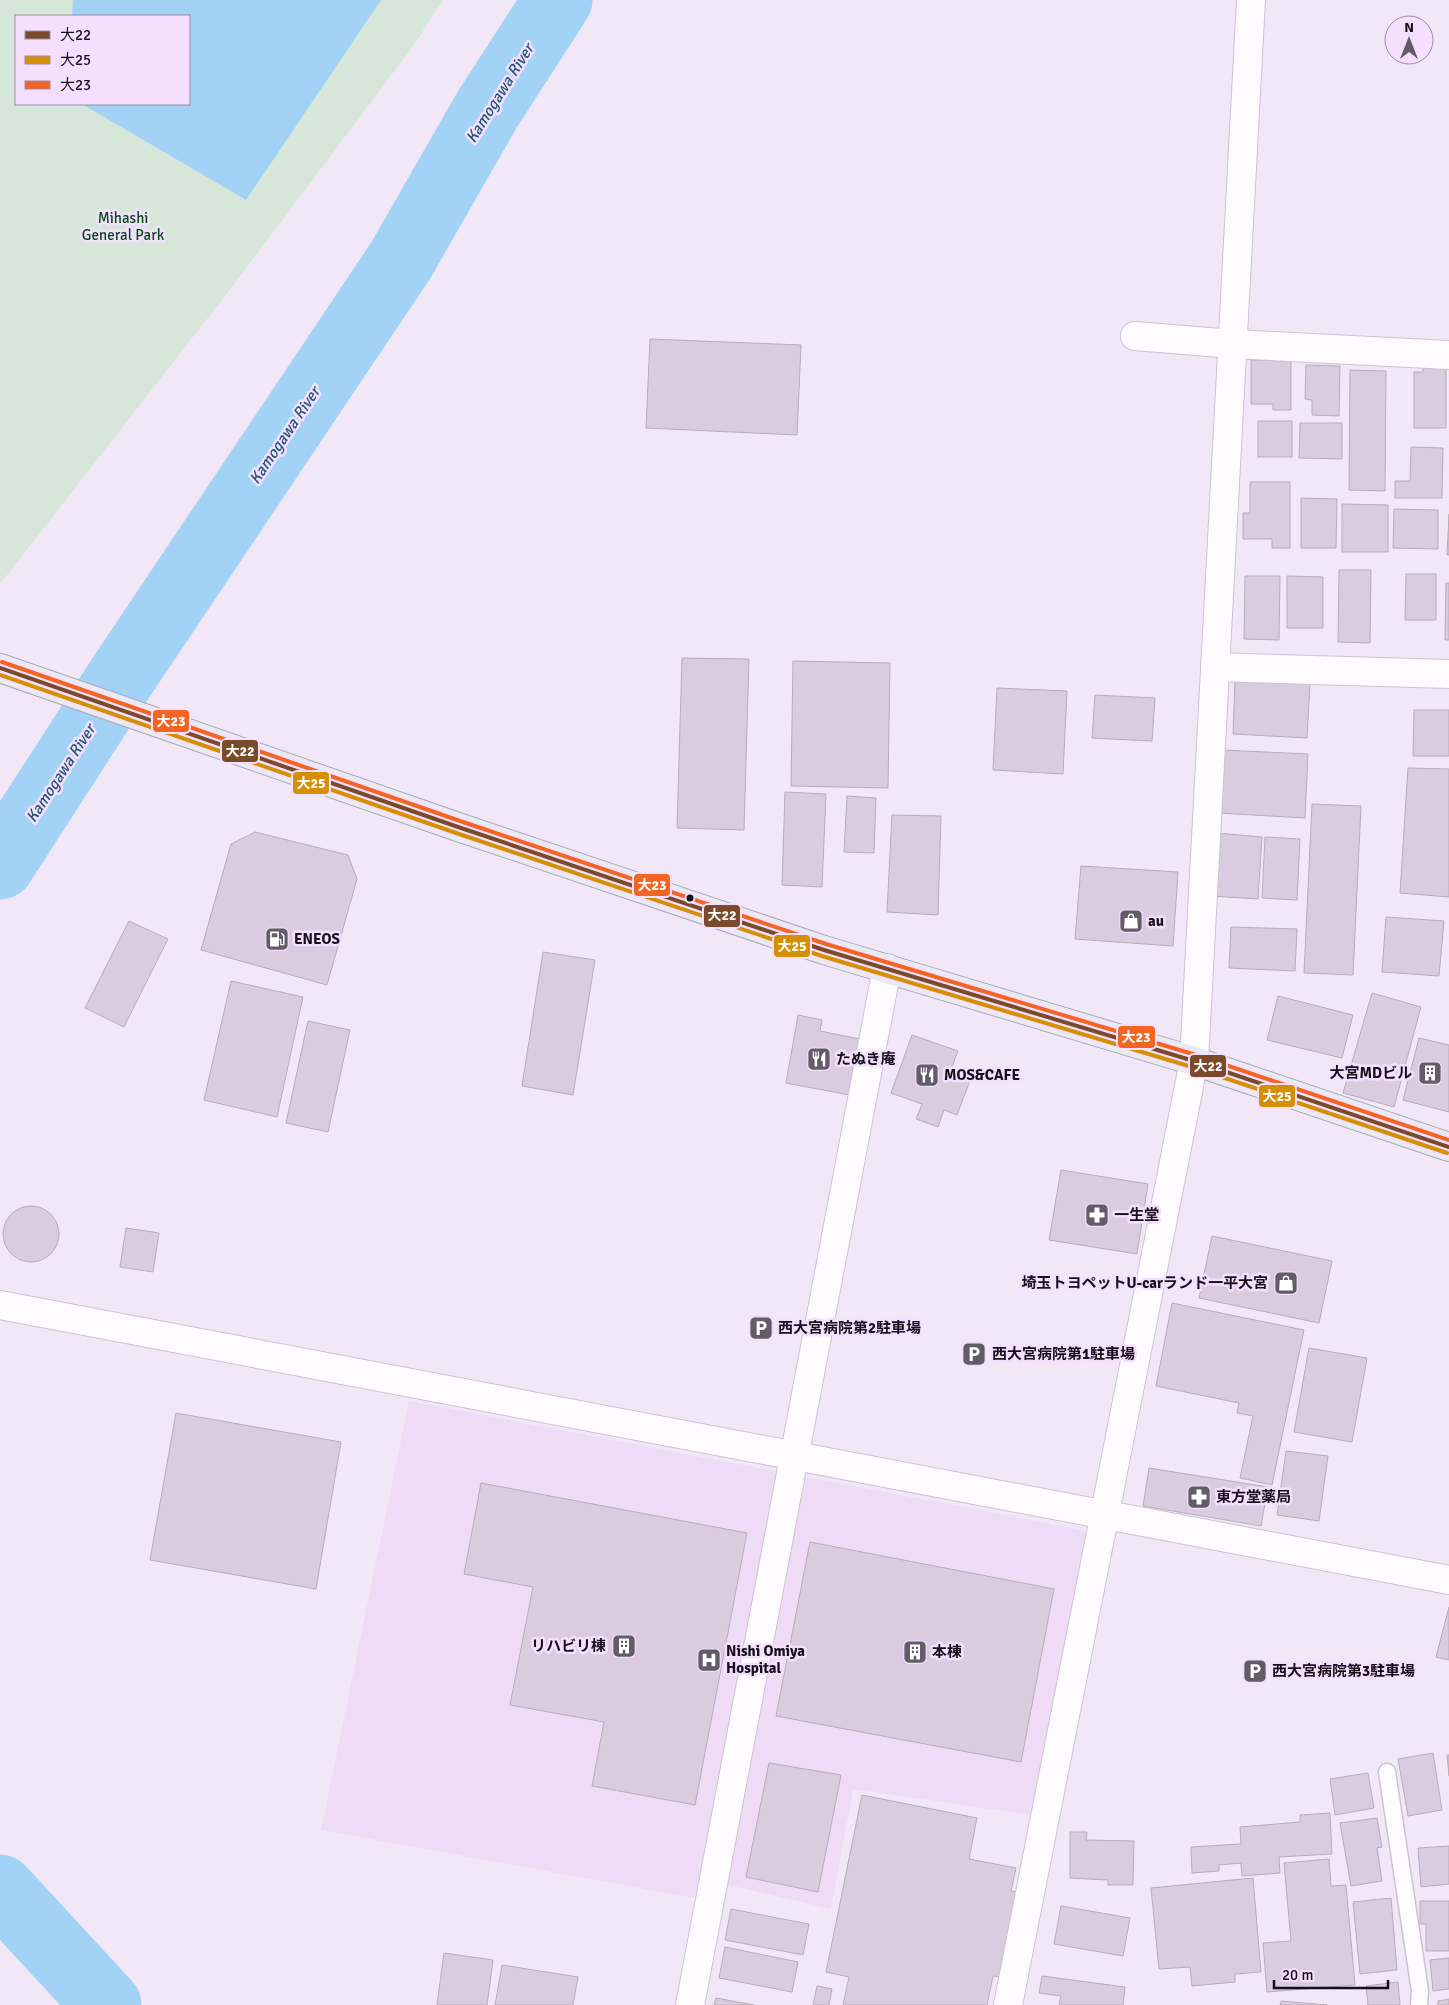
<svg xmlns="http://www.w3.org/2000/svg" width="1449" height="2005" viewBox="0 0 1449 2005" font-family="Signika,'Noto Sans JP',sans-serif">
  <rect width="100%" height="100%" fill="#f2e7f7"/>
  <polygon fill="#eedcf7" points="409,1401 1088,1531 1030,1815 853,1789 831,1909 699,1878 694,1898 321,1830"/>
  <path fill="#d6e7d9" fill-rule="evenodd" d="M0,0H443L414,45L232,287L0,584ZM16,16H189V104H16Z"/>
  <polygon fill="#a2d2f6" points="73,0 381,0 246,200 82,104 189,104 189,16 72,16"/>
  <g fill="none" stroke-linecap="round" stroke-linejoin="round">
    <g stroke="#a2d2f6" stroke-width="69">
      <polyline points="0,865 120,679 401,260 487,110 558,0"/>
      <polyline points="0,1889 107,2005"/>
    </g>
  </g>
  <g fill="#d9ccdf" stroke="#b6adb9">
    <polygon points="650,339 801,345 797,435 646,428"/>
    <polygon points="1251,360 1291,361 1291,410 1273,410 1273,404 1251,404"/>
    <polygon points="1306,365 1340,366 1339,416 1312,415 1312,400 1305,399"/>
    <polygon points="1423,365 1446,365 1446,428 1414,428 1414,372 1423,372"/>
    <polygon points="1350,370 1386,371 1385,491 1349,490"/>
    <rect x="1258" y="421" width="34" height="36"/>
    <polygon points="1300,423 1342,423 1342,459 1299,458"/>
    <polygon points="1411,447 1443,448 1442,498 1395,498 1395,481 1410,481"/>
    <polygon points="1250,482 1290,482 1290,548 1272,548 1272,539 1243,539 1243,513 1250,513"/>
    <polygon points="1301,498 1337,499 1336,548 1301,548"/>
    <polygon points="1342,504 1388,505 1388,552 1342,552"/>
    <polygon points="1394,509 1438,510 1438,549 1393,548"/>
    <polygon points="1449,514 1449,555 1447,555"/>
    <polygon points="1339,570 1371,570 1370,643 1338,642"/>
    <polygon points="1406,574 1436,574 1436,620 1405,620"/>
    <polygon points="1245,576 1280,576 1279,640 1244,639"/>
    <polygon points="1287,576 1323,577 1323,628 1287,628"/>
    <polygon points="1446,583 1449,583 1449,640 1445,640"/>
    <polygon points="682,658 749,659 744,830 677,828"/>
    <polygon points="793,661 890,663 888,788 791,786"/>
    <polygon points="1235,680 1310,683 1307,738 1233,734"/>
    <polygon points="997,688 1067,691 1063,774 993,770"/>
    <polygon points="1095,695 1155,698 1152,741 1092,738"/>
    <polygon points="1414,710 1449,710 1449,756 1413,756"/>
    <polygon points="1222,750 1308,754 1305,818 1218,813"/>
    <polygon points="1408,768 1449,769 1449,897 1400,893"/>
    <polygon points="785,792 826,794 822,887 782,885"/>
    <polygon points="847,796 876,798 874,853 844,852"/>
    <polygon points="1312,804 1361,806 1353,975 1304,973"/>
    <polygon points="892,815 941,816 938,915 887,912"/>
    <polygon points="255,832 348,855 357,879 327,985 201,950 231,844"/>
    <polygon points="1216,833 1262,837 1258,899 1211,896"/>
    <polygon points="1265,837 1300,839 1297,900 1262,898"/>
    <polygon points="1081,866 1178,872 1173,946 1075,939"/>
    <polygon points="1386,917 1444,921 1439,976 1382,972"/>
    <polygon points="129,921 168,939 124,1027 85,1008"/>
    <polygon points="1231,927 1297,929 1295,971 1229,968"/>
    <polygon points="543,952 595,960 573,1095 522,1086"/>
    <polygon points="231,981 303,997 277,1117 204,1100"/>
    <polygon points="1372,993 1421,1007 1394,1107 1343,1093"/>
    <polygon points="1278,996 1353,1015 1342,1058 1267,1040"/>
    <polygon points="798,1015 822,1020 820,1031 860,1039 850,1095 786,1083"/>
    <polygon points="308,1021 350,1030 328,1132 286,1123"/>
    <polygon points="912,1035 958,1051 951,1070 971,1078 957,1115 944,1110 938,1127 916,1119 922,1104 891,1093"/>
    <polygon points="1419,1038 1449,1045 1449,1112 1403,1100"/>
    <polygon points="1061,1170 1148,1184 1137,1254 1049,1240"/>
    <circle cx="31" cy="1234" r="28"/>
    <polygon points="126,1228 159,1233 153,1272 120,1267"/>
    <polygon points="1212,1236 1332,1261 1319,1323 1199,1298"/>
    <polygon points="1172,1303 1304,1330 1272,1485 1240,1478 1253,1416 1237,1413 1239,1403 1156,1386"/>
    <polygon points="1309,1348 1367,1358 1352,1442 1294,1432"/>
    <polygon points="176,1413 341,1442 316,1589 150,1560"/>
    <polygon points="1286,1451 1328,1456 1319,1521 1277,1515"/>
    <polygon points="1149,1468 1268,1487 1261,1526 1143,1506"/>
    <polygon points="481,1483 747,1533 695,1805 592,1786 604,1722 510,1705 533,1587 464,1574"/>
    <polygon points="810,1542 1054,1589 1021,1762 776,1716"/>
    <polygon points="1449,1607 1449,1660 1436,1657"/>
    <polygon points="1433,1753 1442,1810 1408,1816 1398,1759"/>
    <polygon points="1447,1755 1449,1755 1449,1776"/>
    <polygon points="769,1763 841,1775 818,1892 746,1877"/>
    <polygon points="1368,1773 1374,1808 1335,1815 1330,1779"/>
    <polygon points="862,1795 977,1818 969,1859 1016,1868 1011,1891 1018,1892 1001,1977 993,1976 987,2005 843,2005 849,1977 826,1972"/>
    <polygon points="1330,1813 1332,1854 1279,1857 1280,1873 1242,1876 1241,1863 1219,1865 1219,1871 1192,1873 1191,1847 1241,1844 1240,1827 1300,1822 1300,1815"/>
    <polygon points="1377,1818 1382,1847 1377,1848 1382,1881 1351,1886 1340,1823"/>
    <polygon points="1070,1832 1087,1832 1086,1840 1134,1841 1133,1885 1108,1885 1108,1880 1070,1878"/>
    <polygon points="1449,1846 1449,1884 1421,1887 1418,1848"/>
    <polygon points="1329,1859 1331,1886 1346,1885 1355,1985 1267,1992 1263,1943 1291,1941 1284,1863"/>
    <polygon points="1253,1878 1261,1972 1235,1974 1235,1982 1192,1986 1190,1967 1159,1969 1151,1888"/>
    <polygon points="1391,1898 1397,1970 1360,1974 1353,1902"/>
    <polygon points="1420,1901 1449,1901 1449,1951 1426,1951 1426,1924 1420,1924"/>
    <polygon points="1061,1906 1130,1918 1123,1956 1054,1944"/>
    <polygon points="731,1909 809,1924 803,1955 725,1940"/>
    <polygon points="725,1947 798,1962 792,1992 719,1978"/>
    <polygon points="444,1953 493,1960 487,2005 437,2005"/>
    <polygon points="1449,1958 1449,1989 1433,1991 1430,1960"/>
    <polygon points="502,1965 578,1977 573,2005 495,2005"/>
    <polygon points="1042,1976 1125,1987 1123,2005 1059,2005 1061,1996 1039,1993"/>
    <polygon points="1398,1982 1400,2005 1368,2005 1366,1986"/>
    <polygon points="817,1986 832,1989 829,2005 813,2005"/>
    <polygon points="716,1998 754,2005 714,2005"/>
    <polygon points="1449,1999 1449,2005 1438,2005 1438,2001"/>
    <polygon points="1281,2001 1327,2005 1280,2005"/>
  </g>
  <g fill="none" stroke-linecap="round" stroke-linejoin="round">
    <g stroke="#ccc4d1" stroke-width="19">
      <polyline id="lane" points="1387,1772 1420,1991 1419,2005"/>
    </g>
    <g stroke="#ccc4d1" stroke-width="30">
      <g id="street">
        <polyline points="1135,336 1233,344 1449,355"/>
        <polyline points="1215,667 1449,674"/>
        <polyline points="0,1305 1449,1580"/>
        <polyline points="690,2005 887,968"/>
        <polyline points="1008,2005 1194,1061 1251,0"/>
      </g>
    </g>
    <g stroke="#a9a8b9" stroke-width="30">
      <polyline id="primary" points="0,668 461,828 824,950 1194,1061 1449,1147"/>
    </g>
    <use href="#lane" stroke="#fdfbfe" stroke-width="16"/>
    <use href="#street" stroke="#fdfbfe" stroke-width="28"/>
    <use href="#primary" stroke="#e9eaf2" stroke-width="28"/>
    <g stroke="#f4e0fe" stroke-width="8">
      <polyline id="bus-1" points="0,668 461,828 824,950 1194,1061 1449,1147"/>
    </g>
    <g stroke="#f4e0fe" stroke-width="8">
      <polyline id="bus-2" points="0,675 459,834 822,956 1192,1067 1447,1153"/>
    </g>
    <g stroke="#f4e0fe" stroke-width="8">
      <polyline id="bus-3" points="2,662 463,822 826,944 1196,1055 1449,1140"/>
    </g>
    <use href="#bus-1" stroke="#7a4b2a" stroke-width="4"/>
    <use href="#bus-2" stroke="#d58f04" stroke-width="4"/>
    <use href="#bus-3" stroke="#f26522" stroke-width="4"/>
  </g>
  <defs>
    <g id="shop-square" transform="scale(1.25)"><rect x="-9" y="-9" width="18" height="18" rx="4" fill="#635b67" stroke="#f4e0fe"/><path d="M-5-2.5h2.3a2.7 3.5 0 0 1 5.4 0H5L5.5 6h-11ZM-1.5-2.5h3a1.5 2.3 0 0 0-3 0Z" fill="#fff"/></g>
    <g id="fuel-square" transform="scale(1.25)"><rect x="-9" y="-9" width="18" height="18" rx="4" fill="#635b67" stroke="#f4e0fe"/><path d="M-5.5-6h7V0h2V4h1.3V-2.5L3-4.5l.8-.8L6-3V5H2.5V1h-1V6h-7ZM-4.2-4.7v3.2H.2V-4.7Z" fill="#fff"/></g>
    <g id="restaurant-square" transform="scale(1.25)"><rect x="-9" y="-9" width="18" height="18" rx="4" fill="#635b67" stroke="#f4e0fe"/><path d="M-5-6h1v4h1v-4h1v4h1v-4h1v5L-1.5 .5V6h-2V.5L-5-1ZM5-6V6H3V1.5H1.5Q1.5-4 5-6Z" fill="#fff"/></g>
    <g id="building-square" transform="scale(1.25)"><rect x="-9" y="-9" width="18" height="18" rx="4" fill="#635b67" stroke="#f4e0fe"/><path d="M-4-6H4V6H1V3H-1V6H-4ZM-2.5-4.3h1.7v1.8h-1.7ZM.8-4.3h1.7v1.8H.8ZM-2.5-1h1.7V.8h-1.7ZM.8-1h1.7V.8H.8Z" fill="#fff"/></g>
    <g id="pharmacy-square" transform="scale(1.25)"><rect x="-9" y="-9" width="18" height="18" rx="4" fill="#635b67" stroke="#f4e0fe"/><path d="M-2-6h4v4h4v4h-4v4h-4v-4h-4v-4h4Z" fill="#fff"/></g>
    <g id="parking-square" transform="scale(1.25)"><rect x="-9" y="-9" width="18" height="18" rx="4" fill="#635b67" stroke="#f4e0fe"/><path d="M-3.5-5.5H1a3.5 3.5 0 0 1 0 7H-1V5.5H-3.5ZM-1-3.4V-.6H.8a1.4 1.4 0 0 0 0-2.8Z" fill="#fff"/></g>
    <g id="hospital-square" transform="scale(1.25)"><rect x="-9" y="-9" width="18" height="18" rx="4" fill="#635b67" stroke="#f4e0fe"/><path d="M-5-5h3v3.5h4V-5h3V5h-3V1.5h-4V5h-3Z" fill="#fff"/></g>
  </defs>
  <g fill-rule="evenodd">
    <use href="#shop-square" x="1131" y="921"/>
    <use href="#fuel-square" x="277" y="939"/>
    <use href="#restaurant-square" x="819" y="1059"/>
    <use href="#building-square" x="1430" y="1073"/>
    <use href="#restaurant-square" x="927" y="1075"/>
    <use href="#pharmacy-square" x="1097" y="1215"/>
    <use href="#shop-square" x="1286" y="1283"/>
    <use href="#parking-square" x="761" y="1328"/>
    <use href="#parking-square" x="974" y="1354"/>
    <use href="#pharmacy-square" x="1199" y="1497"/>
    <use href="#building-square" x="624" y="1646"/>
    <use href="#building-square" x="915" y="1652"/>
    <use href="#hospital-square" x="709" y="1660"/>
    <use href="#parking-square" x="1255" y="1671"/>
  </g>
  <circle fill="#160f19" stroke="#f4e0fe" stroke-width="2" cx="690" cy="898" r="4.5"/>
  <g text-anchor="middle" stroke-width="5" stroke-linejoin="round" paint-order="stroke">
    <g font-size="15" fill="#074817" stroke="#f4e0fe">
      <text x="123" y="223">Mihashi<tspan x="123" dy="17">General Park</tspan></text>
    </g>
    <g font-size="15" font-weight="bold" fill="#160f19" stroke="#f4e0fe" text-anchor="start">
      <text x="1148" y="926">au</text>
      <text x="294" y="944">ENEOS</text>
      <text x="836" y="1064">たぬき庵</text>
      <text x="1412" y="1078" text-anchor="end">大宮MDビル</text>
      <text x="944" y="1080">MOS&amp;CAFE</text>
      <text x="1114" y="1220">一生堂</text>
      <text x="1268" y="1288" text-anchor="end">埼玉トヨペットU-carランド一平大宮</text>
      <text x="778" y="1333">西大宮病院第2駐車場</text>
      <text x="992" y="1359">西大宮病院第1駐車場</text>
      <text x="1216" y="1502">東方堂薬局</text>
      <text x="606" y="1651" text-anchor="end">リハビリ棟</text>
      <text x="726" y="1656">Nishi Omiya<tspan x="726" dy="17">Hospital</tspan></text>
      <text x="932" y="1657">本棟</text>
      <text x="1272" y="1676">西大宮病院第3駐車場</text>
    </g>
    <g font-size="16" font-style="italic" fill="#1f5674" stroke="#f4e0fe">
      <text transform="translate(499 93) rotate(-58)" y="6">Kamogawa River</text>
      <text transform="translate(284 435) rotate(-56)" y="6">Kamogawa River</text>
      <text transform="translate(60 773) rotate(-57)" y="6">Kamogawa River</text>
    </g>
  </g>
  <g stroke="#f4e0fe" stroke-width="2">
    <rect x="152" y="709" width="38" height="24" rx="5" fill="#f26522"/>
    <rect x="221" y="739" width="38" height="24" rx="5" fill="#7a4b2a"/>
    <rect x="292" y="771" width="38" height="24" rx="5" fill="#d58f04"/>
    <rect x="633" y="873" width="38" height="24" rx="5" fill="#f26522"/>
    <rect x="703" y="904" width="38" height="24" rx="5" fill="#7a4b2a"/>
    <rect x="773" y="934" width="38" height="24" rx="5" fill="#d58f04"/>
    <rect x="1117" y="1025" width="39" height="24" rx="5" fill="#f26522"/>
    <rect x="1189" y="1054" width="38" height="24" rx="5" fill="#7a4b2a"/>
    <rect x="1258" y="1084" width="38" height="24" rx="5" fill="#d58f04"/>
  </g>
  <g font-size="14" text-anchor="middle" font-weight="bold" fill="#fff">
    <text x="171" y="726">大23</text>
    <text x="240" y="756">大22</text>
    <text x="311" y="788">大25</text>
    <text x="652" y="890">大23</text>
    <text x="722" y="920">大22</text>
    <text x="792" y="951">大25</text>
    <text x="1136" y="1042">大23</text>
    <text x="1208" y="1071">大22</text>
    <text x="1277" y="1101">大25</text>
  </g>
  <rect x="15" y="15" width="175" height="90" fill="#f4e0fe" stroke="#9b8ca2"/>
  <rect x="25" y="31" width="25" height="8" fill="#7a4b2a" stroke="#9b8ca2"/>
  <text x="60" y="40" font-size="15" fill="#160f19">大22</text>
  <rect x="25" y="56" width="25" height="8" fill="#d58f04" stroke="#9b8ca2"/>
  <text x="60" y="65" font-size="15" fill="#160f19">大25</text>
  <rect x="25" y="81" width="25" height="8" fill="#f26522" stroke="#9b8ca2"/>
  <text x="60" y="90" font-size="15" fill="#160f19">大23</text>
  <g transform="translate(1409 40)"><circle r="24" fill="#f4e0fe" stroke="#9b8ca2"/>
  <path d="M0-4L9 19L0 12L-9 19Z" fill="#635b67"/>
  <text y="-8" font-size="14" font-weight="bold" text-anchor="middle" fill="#160f19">N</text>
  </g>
  <path d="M1274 1980v8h114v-8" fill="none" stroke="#160f19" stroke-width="2.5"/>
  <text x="1282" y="1980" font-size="15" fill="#160f19" stroke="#f4e0fe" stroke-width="4" paint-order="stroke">20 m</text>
</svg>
